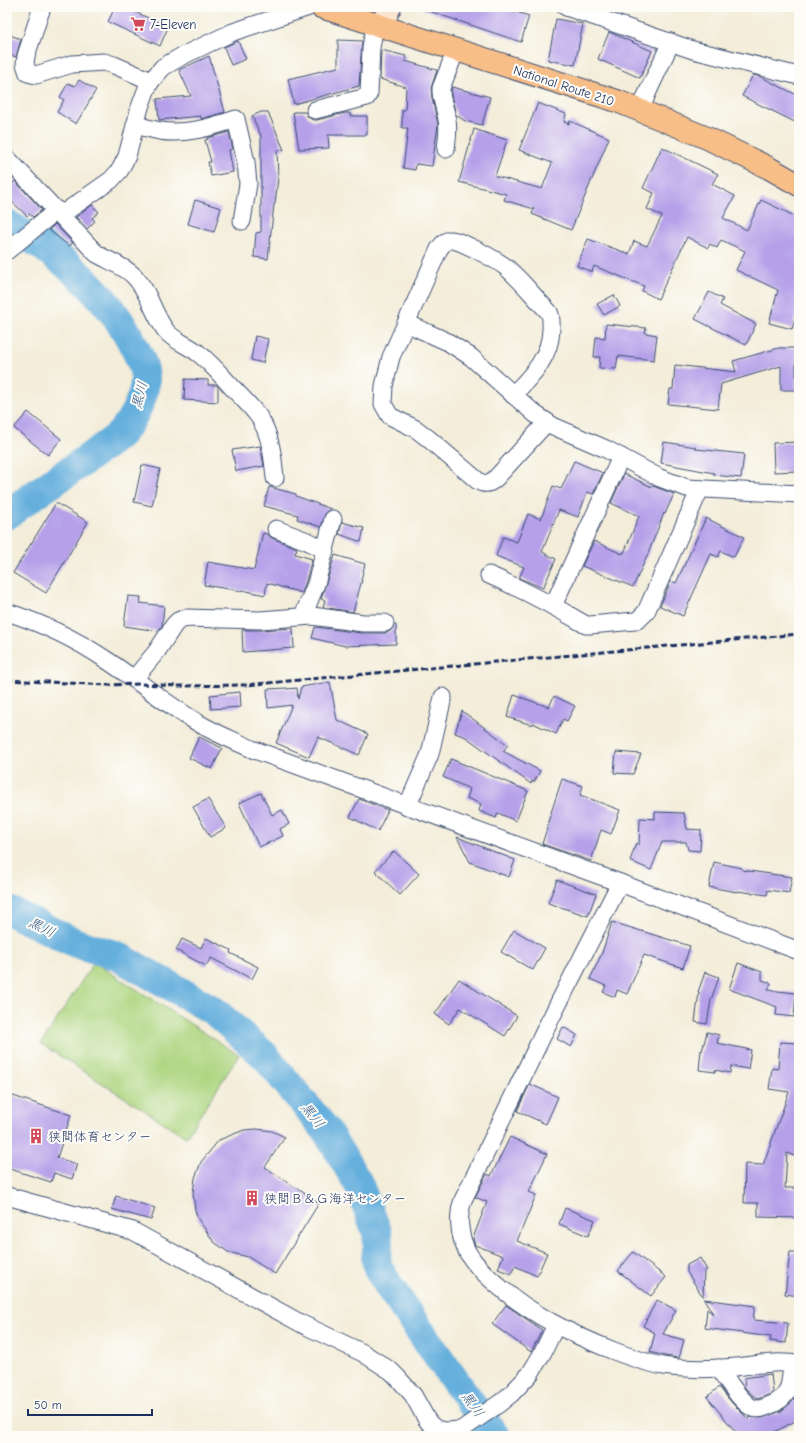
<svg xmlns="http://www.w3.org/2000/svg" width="806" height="1443" viewBox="0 0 806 1443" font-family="'Comic Neue','Klee One',sans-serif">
  <rect width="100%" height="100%" fill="#fdfcf7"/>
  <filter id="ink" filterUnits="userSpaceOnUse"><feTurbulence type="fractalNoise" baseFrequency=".025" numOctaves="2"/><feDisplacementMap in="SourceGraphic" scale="8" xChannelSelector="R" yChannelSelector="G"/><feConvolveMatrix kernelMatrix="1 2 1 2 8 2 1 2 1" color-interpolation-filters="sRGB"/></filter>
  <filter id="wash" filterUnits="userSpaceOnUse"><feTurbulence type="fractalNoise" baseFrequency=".012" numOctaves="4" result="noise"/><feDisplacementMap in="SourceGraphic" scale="16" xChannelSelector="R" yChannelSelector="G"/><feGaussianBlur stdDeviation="0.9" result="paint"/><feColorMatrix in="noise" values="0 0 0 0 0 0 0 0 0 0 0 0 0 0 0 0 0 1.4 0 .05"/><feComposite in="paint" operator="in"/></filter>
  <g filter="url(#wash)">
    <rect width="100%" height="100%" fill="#f3edd9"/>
    <polygon fill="#aed681" stroke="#648270" points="94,962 239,1055 186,1137 41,1044"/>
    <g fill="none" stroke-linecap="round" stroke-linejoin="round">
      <g stroke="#65afdd" stroke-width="30">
        <path d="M7,224C57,252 108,293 134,346C139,356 144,365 145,377C146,395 132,421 120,434C112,442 100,449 91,456C63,476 34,494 7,515"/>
        <polyline points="7,910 76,943 117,956 162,981 214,1011 264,1055 326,1130 358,1183 377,1232 378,1243 376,1258 378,1268 390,1288 453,1378 495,1436"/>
      </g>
    </g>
    <g id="blocks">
      <g fill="#b5a0e9">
        <polygon points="115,7 124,7 168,27 160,46 108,22"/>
        <polygon points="423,7 501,7 529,16 521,42 423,9"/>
        <polygon points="556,19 583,24 575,65 548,60"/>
        <polygon points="609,32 652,51 640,78 598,59"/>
        <polygon points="7,34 21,39 16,57 7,54"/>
        <polygon points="338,40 362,41 359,86 294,104 288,79 338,67"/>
        <polygon points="238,41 246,59 231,65 224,47"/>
        <polygon points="381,50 406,56 405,61 437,70 431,88 432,98 438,125 432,166 416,164 415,170 403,168 408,128 402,128 402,110 405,110 406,87 380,79"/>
        <polygon points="209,56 225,112 201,119 201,116 159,120 157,99 191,96 179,70"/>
        <polygon points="753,75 761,77 799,96 799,124 742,96"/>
        <polygon points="79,80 96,90 76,124 57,112 64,100 60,97 68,83 75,86"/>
        <polygon points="452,87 490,97 482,125 465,121 456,115 451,95"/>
        <polygon points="538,103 566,114 564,122 569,124 570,121 609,138 571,230 532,214 534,209 504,200 506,194 459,182 474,129 507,140 495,176 542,189 552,163 519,150"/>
        <polygon points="261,112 268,112 284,150 277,150 278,178 275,204 274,204 268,259 254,257 256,233 261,232 261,136 252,116"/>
        <polygon points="293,112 305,112 308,117 313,120 317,120 345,113 350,113 350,116 367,116 367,135 328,135 329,148 299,149"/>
        <polygon points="229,132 233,149 229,150 233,172 211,176 208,162 211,162 205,140 208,139 207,138"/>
        <polygon points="662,147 718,174 712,184 735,196 723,218 747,230 761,200 799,218 799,303 792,329 769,323 778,290 736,270 745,251 721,240 717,248 710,244 708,248 687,237 658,299 642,291 644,286 594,266 592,272 577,266 588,239 629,254 634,241 647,246 662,216 647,209 654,193 643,188"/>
        <polygon points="15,181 42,210 33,217 29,214 27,216 7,197 7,189"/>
        <polygon points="195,200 221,208 214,232 188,224"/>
        <polygon points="92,205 99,212 92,218 95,221 87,229 76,217"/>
        <polygon points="55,224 73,243 69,246 49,230"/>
        <polygon points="709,292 723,299 720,305 756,324 746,345 695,319"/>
        <polygon points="614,295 620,306 604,315 597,304"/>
        <polygon points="606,324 646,328 645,333 657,335 654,360 618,356 616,369 599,368 600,357 594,357 596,337 605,338"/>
        <polygon points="255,336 268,339 263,363 251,360"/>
        <polygon points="779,348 796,348 796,390 781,390 781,366 721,384 718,409 668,404 670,389 673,389 675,365 736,372 733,361"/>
        <polygon points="185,379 208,380 208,385 217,385 218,387 218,402 184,400"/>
        <polygon points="28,412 61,439 48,455 14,428"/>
        <polygon points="664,442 696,447 696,449 744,454 741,478 714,475 714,473 661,463"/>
        <polygon points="799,442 799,471 774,472 773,443"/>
        <polygon points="260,446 264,466 236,471 232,450"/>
        <polygon points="574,461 603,473 593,494 587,492 578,517 559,510 542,552 556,559 543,588 519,578 524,567 496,556 503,537 517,542 528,514 541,519 553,486 561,489"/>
        <polygon points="142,465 160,469 152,506 134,502"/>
        <polygon points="624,474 652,487 653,486 674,494 665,514 664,513 648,554 633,587 582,566 594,541 622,554 623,552 624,553 639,516 611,503"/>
        <polygon points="269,487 296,494 296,496 331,509 326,512 321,527 297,519 298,515 264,506"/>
        <polygon points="56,503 88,522 46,593 13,573"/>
        <polygon points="706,518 744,537 734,557 721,551 718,557 711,554 683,616 660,606 671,581 676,583"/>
        <polygon points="342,522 364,528 361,542 339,534"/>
        <polygon points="263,533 267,534 272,538 297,548 295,554 312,559 306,581 302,593 267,583 265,595 242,590 241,591 204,585 208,562 254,570"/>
        <polygon points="335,555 365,564 361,580 362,580 353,612 323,607 325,600 321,599"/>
        <polygon points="128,596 141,597 140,603 164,606 162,626 158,631 124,626"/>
        <polygon points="394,625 396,625 396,644 345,646 312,638 315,627 362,633 385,633 390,631"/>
        <polygon points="293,628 294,648 243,652 242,630 261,630"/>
        <polygon points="330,682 337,720 368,734 359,755 318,737 309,757 276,743 292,705 268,708 267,689 287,688 287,689 297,688 298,699 301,687"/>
        <polygon points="240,692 241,707 211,709 210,695"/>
        <polygon points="514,695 549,707 554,696 575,706 567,721 563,719 556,734 533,723 532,725 507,717"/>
        <polygon points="462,711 508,745 503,751 540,771 534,782 532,781 531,784 466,737 455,733"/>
        <polygon points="199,737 222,748 212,769 189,758"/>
        <polygon points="616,752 641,754 633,774 614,773"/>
        <polygon points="451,759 528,791 516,821 498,813 496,818 479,811 481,804 467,798 470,789 443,777"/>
        <polygon points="562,779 583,786 580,795 620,810 611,834 601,830 591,861 542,844 549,822 548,822"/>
        <polygon points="261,793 272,815 282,810 289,824 280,829 283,836 259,847 239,803"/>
        <polygon points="208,799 226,828 210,837 193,807"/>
        <polygon points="359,799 388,810 378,831 350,817"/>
        <polygon points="655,812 684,813 687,829 701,830 700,851 688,850 686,842 662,842 651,870 630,861 636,843 639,845 640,818 655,819"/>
        <polygon points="457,837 515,860 509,877 470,862"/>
        <polygon points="394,851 419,874 400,895 375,871"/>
        <polygon points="714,862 742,868 742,870 792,877 789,893 768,890 767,895 737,891 737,892 709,887"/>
        <polygon points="557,880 596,894 588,916 548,903"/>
        <polygon points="612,922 690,946 683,968 644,955 627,994 617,990 615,997 603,992 606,986 590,979 602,953"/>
        <polygon points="514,930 545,948 533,970 501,952"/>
        <polygon points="206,938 231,950 230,953 258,967 252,979 211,958 206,966 176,950 182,939 201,948"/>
        <polygon points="738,963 762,972 762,980 771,983 768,990 796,993 794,1017 776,1015 777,1007 729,989"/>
        <polygon points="705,972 719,977 711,1000 707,1024 695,1022 699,992 698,992"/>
        <polygon points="459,979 517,1016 505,1036 460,1008 449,1024 435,1014"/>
        <polygon points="563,1027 577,1035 571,1047 557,1039"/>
        <polygon points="707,1032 719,1035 717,1043 751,1050 748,1069 731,1066 730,1073 715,1070 715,1072 699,1070 701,1050 702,1051"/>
        <polygon points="780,1042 799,1043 799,1143 794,1156 787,1153 785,1188 799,1188 799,1218 758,1217 758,1203 744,1203 745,1164 763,1165 789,1092 769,1089 772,1068 778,1069"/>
        <polygon points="530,1084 558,1097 546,1124 517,1111"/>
        <polygon points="7,1094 71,1115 57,1158 77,1164 72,1179 54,1173 51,1182 7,1168"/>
        <polygon points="257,1129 272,1131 285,1137 265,1167 319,1203 275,1274 248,1257 228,1252 214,1242 198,1219 195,1210 193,1193 195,1178 201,1162 219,1140 244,1130"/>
        <polygon points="510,1137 547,1154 529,1192 536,1195 517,1241 547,1253 537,1276 515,1266 511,1274 498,1269 503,1256 475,1245 473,1238 487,1202 475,1197 487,1174 491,1176"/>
        <polygon points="116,1196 155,1208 151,1220 112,1209"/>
        <polygon points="565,1208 595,1220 588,1236 559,1224"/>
        <polygon points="633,1252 666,1277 651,1296 618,1271"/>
        <polygon points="790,1252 799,1252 799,1296 785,1294"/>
        <polygon points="700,1258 707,1270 704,1271 703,1297 687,1272 687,1265"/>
        <polygon points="704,1299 755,1306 753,1320 788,1323 786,1343 770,1341 771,1337 705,1328 707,1309 713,1314"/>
        <polygon points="657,1300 676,1310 663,1334 684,1340 679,1358 665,1356 650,1352 655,1333 643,1326"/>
        <polygon points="506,1305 542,1330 531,1352 492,1324"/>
        <polygon points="771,1374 773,1392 771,1394 757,1399 745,1388 744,1378"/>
        <polygon points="719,1387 732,1403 749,1420 749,1417 762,1418 781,1411 793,1401 799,1388 799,1419 767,1436 739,1436 707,1397"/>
      </g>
    </g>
  </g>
  <g filter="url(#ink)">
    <use href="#blocks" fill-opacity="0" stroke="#3b4c70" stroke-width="1"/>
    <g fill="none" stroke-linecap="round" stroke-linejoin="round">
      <g stroke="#3b4c70" stroke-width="19">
        <g id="minor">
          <polyline points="42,7 26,56 25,64 28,73 36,75 72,64 104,62 114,65 151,81"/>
          <polyline points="566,7 693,50 799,76"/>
          <polyline points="315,110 367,97 369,93 371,48 373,36 377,25"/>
          <polyline points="641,111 646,96 671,42"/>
          <path d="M135,125C143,127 151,129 160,131C185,135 212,127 236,119L246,162L248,184L242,221"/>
          <path d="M446,149C447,139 449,129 447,120C446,109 440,99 441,88L456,50"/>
          <path d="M7,158L93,250L97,254C109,261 124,266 134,276C149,291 153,314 166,331C174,341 188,345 198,353C210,362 220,374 230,385C240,396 251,406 259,417C271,435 273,457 275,478"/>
          <polyline points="61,215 111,180 120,170 127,156 140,107 147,88 151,81 163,67 184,55 233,32 309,7"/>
          <polyline points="7,251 57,210"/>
          <polyline points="406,323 448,342 471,357 535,414 553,426 606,449 660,478 687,488 799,494"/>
          <path d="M513,395C531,376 550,358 551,330C551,324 552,318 549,312C535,298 523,282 508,269C501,262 460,240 451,240C445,240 442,245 439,249L391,357L384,386L383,404L390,416L416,429L429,439L478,481C485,485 490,484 496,478L547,422"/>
          <polyline points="276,529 307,541 325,550"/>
          <path d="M489,575C522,589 554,606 586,625H590L635,621L639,619L646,612L700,489"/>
          <polyline points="553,606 621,457"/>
          <path d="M7,612C41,623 75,639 105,659C137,680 167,705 200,724C217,734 235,741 252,749L620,883L799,951"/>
          <polyline points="303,616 316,584 333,519"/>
          <polyline points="134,679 157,651 174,625 178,621 186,618 260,620 312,616 363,623 385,623"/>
          <polyline points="407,807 430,754 443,697"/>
          <path d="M620,883L549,1022L463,1200C457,1216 459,1237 468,1253C475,1265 485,1274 496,1284C530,1314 571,1334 614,1351C630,1357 646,1363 663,1366C687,1370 712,1369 736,1367C756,1365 779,1360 799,1365"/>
          <polyline points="7,1196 133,1231 302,1324 363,1353 391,1371 398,1378 413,1395 427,1420 431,1425 436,1429 444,1431 461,1430 500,1403 511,1394 530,1374 543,1352 556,1325"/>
          <path d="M718,1368C727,1379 741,1403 753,1408C758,1410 764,1408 768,1406C791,1398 790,1385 792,1364"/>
        </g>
      </g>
      <g stroke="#3b4c70" stroke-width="24">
        <polyline id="secondary" points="381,26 390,7"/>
      </g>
      <g stroke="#3b4c70" stroke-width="24">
        <polyline id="trunk" points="321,7 617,101 707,138 769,168 799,185"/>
      </g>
      <use href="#minor" stroke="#fff" stroke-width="17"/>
      <use href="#secondary" stroke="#fce5cf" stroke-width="22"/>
      <use href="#trunk" stroke="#f7be88" stroke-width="22"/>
      <polyline stroke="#1b2f5e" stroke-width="3" stroke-dasharray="6 3" stroke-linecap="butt" points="7,680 108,685 140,684 180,686 246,685 799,634"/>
    </g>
  </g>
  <defs>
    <g id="supermarket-bare" transform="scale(1.2)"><path d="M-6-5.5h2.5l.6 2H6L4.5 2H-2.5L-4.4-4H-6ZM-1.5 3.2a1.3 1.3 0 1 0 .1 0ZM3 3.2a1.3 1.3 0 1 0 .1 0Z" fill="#d1495b" stroke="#fdfcf7" stroke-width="2.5" paint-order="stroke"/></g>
    <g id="building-bare" transform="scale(1.2)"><path d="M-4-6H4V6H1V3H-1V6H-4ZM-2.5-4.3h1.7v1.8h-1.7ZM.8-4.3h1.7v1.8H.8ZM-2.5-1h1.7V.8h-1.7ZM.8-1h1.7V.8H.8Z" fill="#d1495b" stroke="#fdfcf7" stroke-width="2.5" paint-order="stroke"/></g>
  </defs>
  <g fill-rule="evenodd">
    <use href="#supermarket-bare" x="138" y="24"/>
    <use href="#building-bare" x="36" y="1136"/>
    <use href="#building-bare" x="252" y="1198"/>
  </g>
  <g text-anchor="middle" stroke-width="4" stroke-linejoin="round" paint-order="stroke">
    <g font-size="13" fill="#1b2f5e" stroke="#fdfcf7" text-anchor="start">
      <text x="150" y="29">7-Eleven</text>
      <text x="48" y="1141">狭間体育センター</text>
      <text x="264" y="1203">狭間Ｂ＆Ｇ海洋センター</text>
    </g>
    <g font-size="13" fill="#1b2f5e" stroke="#fdfcf7">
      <text transform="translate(564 85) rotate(18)" y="5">National Route 210</text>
    </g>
    <g font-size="14" font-style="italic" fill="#355c8a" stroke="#fdfcf7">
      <text transform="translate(139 395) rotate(-75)" y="5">黒川</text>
      <text transform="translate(42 927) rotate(26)" y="5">黒川</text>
      <text transform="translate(313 1115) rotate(51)" y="5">黒川</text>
      <text transform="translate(473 1404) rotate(55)" y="5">黒川</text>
    </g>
  </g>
  <rect width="806" height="1443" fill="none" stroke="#fdfcf7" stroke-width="24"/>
  <path d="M28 1409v6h124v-6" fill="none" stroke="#1b2f5e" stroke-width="2"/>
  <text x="34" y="1409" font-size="12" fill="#1b2f5e" stroke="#fdfcf7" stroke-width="3" paint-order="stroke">50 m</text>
</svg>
